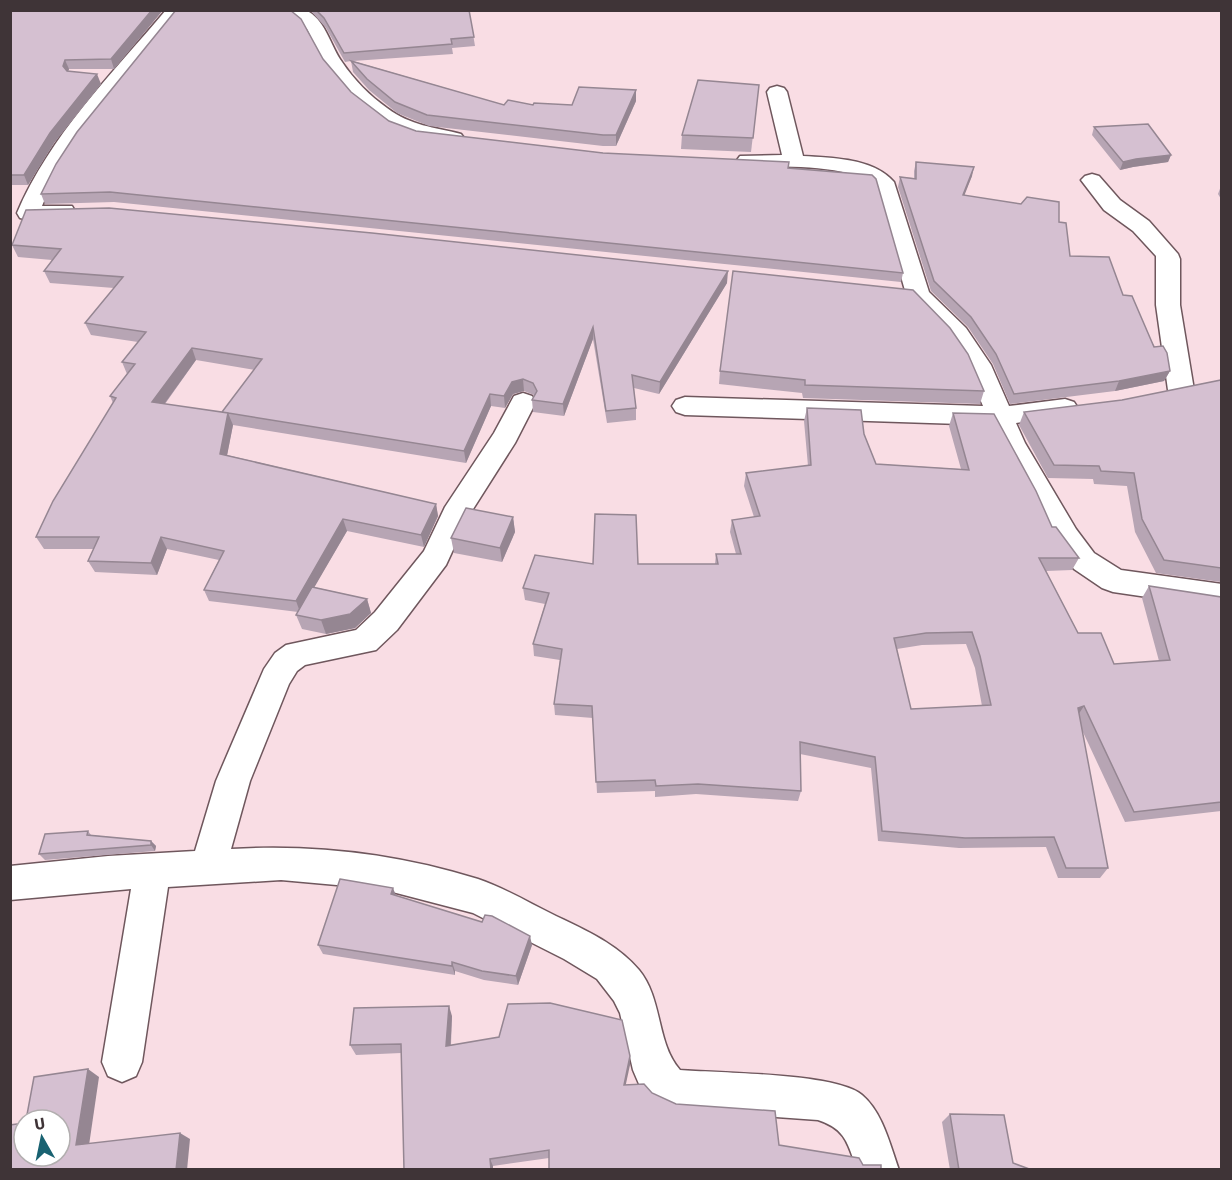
<svg xmlns="http://www.w3.org/2000/svg" width="1232" height="1180" viewBox="0 0 1232 1180" font-family="Signika,sans-serif">
  <rect width="100%" height="100%" fill="#f9dde4"/>
  <g fill="none" stroke-linecap="round" stroke-linejoin="round">
    <g stroke="#6f575d" stroke-width="3">
      <g id="minor">
        <path d="M166,10H184C138,76 72,129 42,206H72L75,211L72,216L28,220L20,218L17,213C50,135 112,74 166,10Z"/>
        <path d="M282,10C290,10 302,8 309,12C326,22 331,47 342,62C354,80 370,96 387,108C411,126 434,127 461,134L464,138L461,142L454,144C390,134 355,115 321,58C315,49 312,38 307,29C300,20 288,19 282,10Z"/>
        <path d="M777,86L784,88L787,92L803,156C833,158 873,158 894,182L929,292L966,328L991,365L1009,406L1065,399L1074,402L1078,408L1074,414L1016,423L1025,443L1076,529L1094,553L1121,570L1222,584V608L1113,592L1102,588L1074,569L1056,545L999,443L991,425L685,415L676,412L672,406L676,400L685,397L983,406L966,366L948,340L906,294L876,188C856,163 778,167 747,166L740,164L737,160L740,156L782,155L767,92L770,88Z"/>
        <polygon points="1092,174 1099,176 1120,200 1149,221 1178,254 1180,259 1180,305 1194,390 1190,396 1181,399 1172,396 1168,390 1156,305 1156,256 1133,231 1104,210 1081,180 1085,176"/>
        <path d="M523,393L532,396L536,402L515,443L468,517L446,565L397,630L376,650L305,665L297,671L289,684L250,781L231,849C315,844 398,854 478,879C505,888 531,904 556,916C587,931 617,944 639,970C663,999 656,1043 680,1070C718,1073 837,1073 862,1095C883,1113 890,1145 899,1170H857C848,1144 846,1129 818,1120L675,1110L652,1099L639,1084L633,1070L620,1013L614,1001L597,979L564,959L473,913L381,889L281,880L168,887L142,1062L136,1076L122,1082L108,1076L102,1062L131,889L10,900V866L108,856L195,851L216,781L264,669L275,653L286,645L356,630L375,612L424,551L445,507L494,433L514,396Z"/>
      </g>
    </g>
    <use href="#minor" fill="#fff" fill-rule="evenodd"/>
  </g>
  <g fill="#b7a5b4" fill-rule="evenodd">
    <polygon points="10,10 163,10 114,69 69,69 68,71 101,84 54,143 28,185 10,185"/>
    <polygon points="310,10 469,10 475,46 452,48 453,54 353,61 504,105 572,105 636,90 636,101 616,146 603,146 429,126 397,113 369,90 353,72 351,61 345,62 326,28"/>
    <polygon points="323,59 351,92 389,121 416,131 603,153 788,168 903,273 901,282 114,202 45,204 41,194"/>
    <polygon points="759,85 751,152 681,149 682,135"/>
    <polygon points="1094,127 1171,155 1168,162 1133,167 1120,170 1092,135"/>
    <polygon points="916,162 972,176 964,195 1059,222 1070,256 1123,295 1170,371 1164,381 1115,391 1010,404 993,364 968,327 931,291 898,187 900,177 914,178 914,171"/>
    <polygon points="1221,186 1221,199 1218,194"/>
    <path d="M12,245L727,283L659,394L634,388L636,408V420L607,423L593,339L564,416L533,412L532,400L534,396V395L524,391L513,394L505,408L491,406L466,463L233,425L227,455L436,504L438,516L424,547L347,531L314,587L367,599L371,613L355,628L326,634L302,629L296,615L298,612L209,601L204,590L219,560L167,549L157,575L95,572L88,561L94,549H44L36,537L113,403L110,396L127,374L122,362L138,342L91,335L85,323L114,288L50,283L44,271L52,260L18,257ZM196,360L255,370L222,412L165,404Z"/>
    <polygon points="720,371 984,391 980,404 803,398 802,393 719,384"/>
    <polygon points="1221,380 1221,582 1156,573 1135,532 1127,486 1094,484 1093,479 1048,478 1019,425 1024,412 1122,400"/>
    <path d="M807,408L864,434L876,464L961,469L949,426L953,413L1079,558L1072,570L1046,571L1078,633L1114,664L1159,661L1142,598L1149,586L1221,597V811L1125,822L1082,730L1108,868L1100,878H1058L1046,847L959,848L878,841L871,768L800,754L801,791L798,801L696,794L655,797V791L597,793L593,718L555,715L554,704L560,660L534,656L533,644L545,604L525,600L523,588L593,564H715L716,554H736L730,532L732,520L754,517L744,486L746,473L808,466L804,421ZM966,644L975,668L982,706L911,709L897,649L922,645Z"/>
    <polygon points="513,517 515,532 502,562 454,553 451,538"/>
    <polygon points="88,831 91,835 151,841 156,846 155,851 45,860 39,854"/>
    <polygon points="397,896 532,945 518,985 484,980 455,971 455,975 323,954 318,945"/>
    <polygon points="452,1016 451,1045 630,1056 630,1065 549,1158 493,1166 493,1170 404,1170 401,1053 356,1055 350,1045"/>
    <polygon points="950,1114 1013,1163 1032,1170 950,1170 942,1122"/>
  </g>
  <g fill="#958692">
    <polygon points="152,10 163,10 114,69 111,59"/>
    <polygon points="65,60 69,69 67,75 63,66"/>
    <polygon points="97,74 101,84 54,143 28,185 24,175 50,133"/>
    <polygon points="636,90 636,101 616,146 616,135"/>
    <polygon points="1171,155 1168,162 1133,167 1120,170 1123,162 1136,159"/>
    <polygon points="974,167 972,176 961,204 963,195"/>
    <polygon points="728,271 727,283 659,394 660,382"/>
    <polygon points="593,327 593,339 564,416 563,404"/>
    <polygon points="192,348 196,360 157,414 152,402"/>
    <polygon points="1170,371 1164,381 1115,391 1119,381"/>
    <polygon points="523,379 524,391 513,394 505,408 504,396 512,382"/>
    <polygon points="490,394 491,406 466,463 464,451"/>
    <polygon points="228,413 233,425 225,466 220,454"/>
    <polygon points="436,504 438,516 424,547 421,535"/>
    <polygon points="513,517 515,532 502,562 500,548"/>
    <polygon points="343,519 347,531 300,612 296,601"/>
    <polygon points="161,537 167,549 157,575 151,563"/>
    <polygon points="367,599 371,613 355,628 326,634 321,620"/>
    <polygon points="1084,706 1076,718 1078,708"/>
    <polygon points="151,841 156,846 155,851 151,845"/>
    <polygon points="393,888 397,898 391,894"/>
    <polygon points="530,936 532,945 518,985 516,976"/>
    <polygon points="452,962 455,971 455,975 452,966"/>
    <polygon points="449,1006 452,1016 450,1055 446,1046"/>
    <polygon points="630,1056 630,1065 624,1093 624,1085"/>
    <polygon points="88,1069 99,1077 88,1152 76,1145"/>
    <polygon points="180,1133 190,1139 187,1170 176,1170"/>
    <polygon points="490,1159 493,1166 493,1170 491,1170"/>
  </g>
  <g fill="#d5c0d1" stroke="#958692" stroke-width="1.5" fill-rule="evenodd">
    <polygon points="10,10 152,10 111,59 65,60 63,66 67,71 97,74 50,133 24,175 10,175"/>
    <polygon points="176,10 290,10 301,19 323,59 351,92 389,121 416,131 603,153 789,162 788,168 872,175 876,179 903,273 110,192 41,194 56,164 77,132"/>
    <polygon points="316,10 469,10 474,37 451,39 452,44 344,53 324,18"/>
    <polygon points="351,61 504,105 508,100 533,105 534,103 572,105 579,87 636,90 616,135 603,135 427,115 395,102 367,79"/>
    <polygon points="698,80 759,85 753,138 682,135"/>
    <polygon points="1148,124 1171,155 1136,159 1123,162 1094,127"/>
    <polygon points="916,162 974,167 963,195 1021,204 1027,197 1059,202 1059,222 1066,223 1070,256 1109,257 1123,295 1132,296 1154,347 1163,346 1167,353 1170,371 1119,381 1014,394 996,354 971,317 934,281 900,177 916,179"/>
    <polygon points="109,208 372,233 728,271 660,382 632,375 636,408 606,411 593,327 563,404 532,400 537,391 533,383 523,379 512,382 504,396 490,394 464,451 222,412 262,359 192,348 152,402 228,413 220,454 436,504 421,535 343,519 296,601 204,590 224,551 161,537 151,563 88,561 99,537 36,537 53,501 116,398 110,396 135,364 122,362 146,332 85,323 123,277 44,271 61,249 12,245 26,210"/>
    <polygon points="733,271 913,290 950,328 968,354 984,391 805,385 805,380 720,371"/>
    <polygon points="1221,380 1221,568 1164,560 1142,519 1134,473 1101,471 1099,466 1054,465 1024,412 1122,400"/>
    <path d="M807,408L861,410L864,434L876,464L969,470L953,413L994,414L1036,491L1052,527H1056L1079,558H1039L1078,633H1101L1114,664L1170,660L1149,586L1221,597V802L1134,812L1084,706L1078,708L1108,868H1066L1054,837L965,838L882,831L875,757L800,742L801,791L698,784L656,786L655,780L596,782L592,706L554,704L562,649L533,644L549,593L523,588L535,555L593,564L595,514L636,515L638,564H718L716,554H741L732,520L760,516L746,473L811,465ZM972,632L980,656L991,705L911,709L894,638L926,633Z"/>
    <polygon points="466,508 513,517 500,548 451,538"/>
    <polygon points="312,587 367,599 350,614 321,620 296,615"/>
    <polygon points="88,831 87,835 151,841 151,845 39,854 45,834"/>
    <polygon points="340,879 393,888 391,894 482,922 485,915 492,916 530,936 516,976 482,971 452,962 452,966 318,945"/>
    <polygon points="550,1003 622,1020 630,1056 624,1085 644,1084 652,1093 676,1104 775,1111 779,1145 859,1158 863,1165 881,1165 881,1170 549,1170 549,1150 490,1159 491,1170 404,1170 401,1044 350,1045 354,1008 449,1006 446,1046 499,1037 508,1004"/>
    <polygon points="88,1069 76,1145 180,1133 176,1170 10,1170 10,1125 24,1123 24,1156 60,1156 60,1120 26,1120 34,1077"/>
    <polygon points="950,1114 1004,1115 1013,1163 1032,1170 959,1170"/>
  </g>
  <rect width="1232" height="1180" fill="none" stroke="#3f3437" stroke-width="24"/>
  <g transform="translate(42 1138) rotate(351)"><circle r="28" fill="#ffffff" stroke="#b2aeaf" stroke-width="1.5"/>
  <path d="M0-4.5L10 22L0 15L-10 22Z" fill="#196271"/>
  <text y="-9" font-size="16" font-weight="bold" text-anchor="middle" fill="#3f3437">U</text>
  </g>
</svg>
